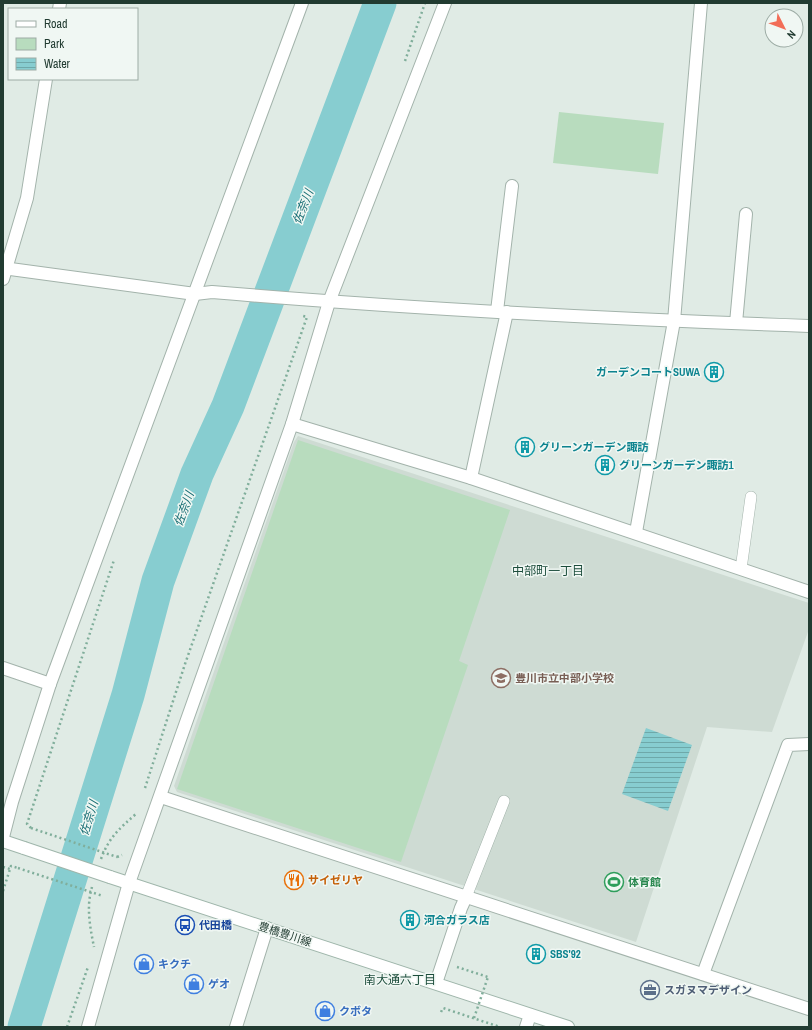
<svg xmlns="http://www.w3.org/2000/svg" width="812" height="1030" viewBox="0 0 812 1030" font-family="'Archivo Narrow','Noto Sans JP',sans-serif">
  <defs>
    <pattern id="water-rules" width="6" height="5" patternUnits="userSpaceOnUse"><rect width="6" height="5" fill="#87cdd0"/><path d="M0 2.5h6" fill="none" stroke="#6ea8a9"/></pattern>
  </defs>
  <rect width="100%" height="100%" fill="#e0ebe5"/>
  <polygon fill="#cedbd3" points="298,436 809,603 809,629 772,732 707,727 636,942 177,792 174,786 294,442"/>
  <g fill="#b8dcbe">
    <polygon points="559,112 664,123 658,174 553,163"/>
    <polygon points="298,440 510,510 459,661 468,665 401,862 177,789"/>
  </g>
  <polygon fill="url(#water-rules)" points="646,728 692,745 668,811 622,794"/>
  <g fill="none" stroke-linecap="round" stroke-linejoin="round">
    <polyline stroke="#87cdd0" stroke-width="33" points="24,1027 128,695 158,581 197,474 228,406 380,3"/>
    <g stroke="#a3b3ab" stroke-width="12">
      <g id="lane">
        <polyline points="741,569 751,497"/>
        <polyline points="466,897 504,801"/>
      </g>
    </g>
    <g stroke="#a3b3ab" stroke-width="14">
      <g id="street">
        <polyline points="59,9 60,3"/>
        <path d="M3,268L195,294L212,292C411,309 610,319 809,326"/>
        <polyline points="3,279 27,198 46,79"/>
        <polyline points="497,311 512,186"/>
        <polyline points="736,323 746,214"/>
        <polyline points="292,424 471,478 809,592"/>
        <polyline points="471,478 507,312"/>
        <polyline points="636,532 674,321 701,3"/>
        <polyline points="3,668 50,684"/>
        <polyline points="161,797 809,1009"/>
        <polyline points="3,837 12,802 50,684 302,3"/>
        <polyline points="703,974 788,745 809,744"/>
        <polyline points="436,983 461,908 466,897"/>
        <polyline points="88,1027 129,883 292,424 329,302 445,3"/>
        <polyline points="236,1027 267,928"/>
        <polyline points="526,1027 530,1015"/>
      </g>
    </g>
    <g stroke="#9fb6ab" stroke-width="14">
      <g id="secondary">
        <polyline points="3,841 24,848"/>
        <polyline points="110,877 568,1027"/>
      </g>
    </g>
    <g stroke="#80ae9b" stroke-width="2.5" stroke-dasharray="2 3" stroke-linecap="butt">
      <polyline points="405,61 425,3"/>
      <polyline points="145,788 185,664 307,317 303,316"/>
      <polyline points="31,828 27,824 114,560"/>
      <polyline points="117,857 122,855"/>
      <path d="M101,859C109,837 120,828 137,813"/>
      <polyline points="3,867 10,869"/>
      <path d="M92,887C86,907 90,927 94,947"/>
      <polyline points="3,891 11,866 18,868"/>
      <polyline points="457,967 488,977"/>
      <polyline points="441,1012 443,1008 500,1027"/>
      <polyline points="67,1027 88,967"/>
    </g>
    <use href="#lane" stroke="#fff" stroke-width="11"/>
    <use href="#street" stroke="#fff" stroke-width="12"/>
    <use href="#secondary" stroke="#fff" stroke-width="12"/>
    <g stroke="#9fb6ab" stroke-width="14" stroke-linecap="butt">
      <polyline id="secondary-bridge" points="24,848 110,877"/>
    </g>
    <g stroke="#80ae9b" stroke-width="2.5" stroke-dasharray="2 3" stroke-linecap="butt">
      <polyline points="31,828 117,857"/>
      <polyline points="18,868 103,896"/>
      <polyline points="474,1018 488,977"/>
    </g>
    <use href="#secondary-bridge" stroke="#fff" stroke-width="12"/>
  </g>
  <defs>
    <g id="building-ring" transform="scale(1)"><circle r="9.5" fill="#f0f7f3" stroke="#0f9aa8" stroke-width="1.5"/><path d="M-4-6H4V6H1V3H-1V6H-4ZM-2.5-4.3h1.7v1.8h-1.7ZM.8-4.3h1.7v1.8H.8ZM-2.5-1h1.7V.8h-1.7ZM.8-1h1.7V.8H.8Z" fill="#0f9aa8"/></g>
    <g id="school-ring" transform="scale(1)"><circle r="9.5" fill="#f0f7f3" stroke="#8d6e63" stroke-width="1.5"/><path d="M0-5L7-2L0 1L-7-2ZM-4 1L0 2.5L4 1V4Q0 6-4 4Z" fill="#8d6e63"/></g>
    <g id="restaurant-ring" transform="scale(1)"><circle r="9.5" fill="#f0f7f3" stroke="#e8710a" stroke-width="1.5"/><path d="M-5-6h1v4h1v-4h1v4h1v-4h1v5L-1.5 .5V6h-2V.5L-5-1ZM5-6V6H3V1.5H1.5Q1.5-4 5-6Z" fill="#e8710a"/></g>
    <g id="stadium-ring" transform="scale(1)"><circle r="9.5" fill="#f0f7f3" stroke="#2e9e5b" stroke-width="1.5"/><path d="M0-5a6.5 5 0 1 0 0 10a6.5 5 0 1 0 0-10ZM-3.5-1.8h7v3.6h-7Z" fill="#2e9e5b"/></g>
    <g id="bus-ring" transform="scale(1)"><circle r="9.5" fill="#f0f7f3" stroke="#1a4fb4" stroke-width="1.5"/><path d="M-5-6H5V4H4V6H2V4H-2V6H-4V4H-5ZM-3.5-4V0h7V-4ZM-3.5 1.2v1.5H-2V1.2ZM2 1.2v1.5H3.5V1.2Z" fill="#1a4fb4"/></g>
    <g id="shop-ring" transform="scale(1)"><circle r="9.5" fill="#f0f7f3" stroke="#3f7fe0" stroke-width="1.5"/><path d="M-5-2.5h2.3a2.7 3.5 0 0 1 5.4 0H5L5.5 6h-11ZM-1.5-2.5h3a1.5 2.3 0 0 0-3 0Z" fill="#3f7fe0"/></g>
    <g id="office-ring" transform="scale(1)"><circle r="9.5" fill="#f0f7f3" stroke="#5c6f8a" stroke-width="1.5"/><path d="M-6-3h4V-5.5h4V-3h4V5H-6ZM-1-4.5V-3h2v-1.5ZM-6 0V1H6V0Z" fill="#5c6f8a"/></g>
  </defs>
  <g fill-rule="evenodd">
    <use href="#building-ring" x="714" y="372"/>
    <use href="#building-ring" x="525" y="447"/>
    <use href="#building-ring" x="605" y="465"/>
    <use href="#school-ring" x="501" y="678"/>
    <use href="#restaurant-ring" x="294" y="880"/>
    <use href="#stadium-ring" x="614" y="882"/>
    <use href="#building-ring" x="410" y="920"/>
    <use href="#bus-ring" x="185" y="925"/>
    <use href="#building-ring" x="536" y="954"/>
    <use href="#shop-ring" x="144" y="964"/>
    <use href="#shop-ring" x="194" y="984"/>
    <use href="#office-ring" x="650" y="990"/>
    <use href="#shop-ring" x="325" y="1011"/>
  </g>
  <g text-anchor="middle" stroke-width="3" stroke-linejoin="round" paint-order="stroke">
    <g font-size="11" font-weight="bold" fill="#0d838f" stroke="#f0f7f3" text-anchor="start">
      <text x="700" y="376" text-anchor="end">ガーデンコートSUWA</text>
      <text x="539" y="451">グリーンガーデン諏訪</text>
      <text x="619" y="469">グリーンガーデン諏訪1</text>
      <text x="424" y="924">河合ガラス店</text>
      <text x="550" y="958">SBS'92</text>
    </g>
    <g font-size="11" font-weight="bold" fill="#785e54" stroke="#f0f7f3" text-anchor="start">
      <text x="515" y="682">豊川市立中部小学校</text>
    </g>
    <g font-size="11" font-weight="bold" fill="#c56008" stroke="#f0f7f3" text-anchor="start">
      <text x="308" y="884">サイゼリヤ</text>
    </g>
    <g font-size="11" font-weight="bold" fill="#27864d" stroke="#f0f7f3" text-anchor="start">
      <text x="628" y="886">体育館</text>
    </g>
    <g font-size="11" font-weight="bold" fill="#164399" stroke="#f0f7f3" text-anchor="start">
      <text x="199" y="929">代田橋</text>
    </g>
    <g font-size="11" fill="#213b31" stroke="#f0f7f3">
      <text transform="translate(285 934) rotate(18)" y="4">豊橋豊川線</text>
    </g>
    <g font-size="11" font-weight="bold" fill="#366cbe" stroke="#f0f7f3" text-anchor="start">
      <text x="158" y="968">キクチ</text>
      <text x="208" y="988">ゲオ</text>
      <text x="339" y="1015">クボタ</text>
    </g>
    <g font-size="11" font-weight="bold" fill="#4e5e75" stroke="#f0f7f3" text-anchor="start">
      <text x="664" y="994">スガヌマデザイン</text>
    </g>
    <g font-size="12" font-style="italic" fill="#1b7076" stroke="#f0f7f3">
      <text transform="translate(303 207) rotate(-69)" y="4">佐奈川</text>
      <text transform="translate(184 509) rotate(-70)" y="4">佐奈川</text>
      <text transform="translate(89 818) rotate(-73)" y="4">佐奈川</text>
    </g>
    <g font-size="12" fill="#1d4d3c" stroke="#f0f7f3">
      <text x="548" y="575">中部町一丁目</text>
      <text x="400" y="984">南大通六丁目</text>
    </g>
  </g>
  <rect width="812" height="1030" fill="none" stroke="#213b31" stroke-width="8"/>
  <rect x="8" y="8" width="130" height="72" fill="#f0f7f3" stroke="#9daca5"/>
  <rect x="16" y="21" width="20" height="6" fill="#ffffff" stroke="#9daca5"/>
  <text x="44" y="28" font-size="12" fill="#213b31">Road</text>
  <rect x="16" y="38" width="20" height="12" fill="#b8dcbe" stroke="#9daca5"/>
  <text x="44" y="48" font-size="12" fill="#213b31">Park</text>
  <rect x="16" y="58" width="20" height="12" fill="url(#water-rules)" stroke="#9daca5"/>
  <text x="44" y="68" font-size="12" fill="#213b31">Water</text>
  <g transform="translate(784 28) rotate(132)"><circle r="19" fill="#f0f7f3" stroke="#9daca5"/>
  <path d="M0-3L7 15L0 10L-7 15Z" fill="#f26d57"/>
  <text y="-6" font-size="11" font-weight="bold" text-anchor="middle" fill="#213b31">N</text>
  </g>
</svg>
